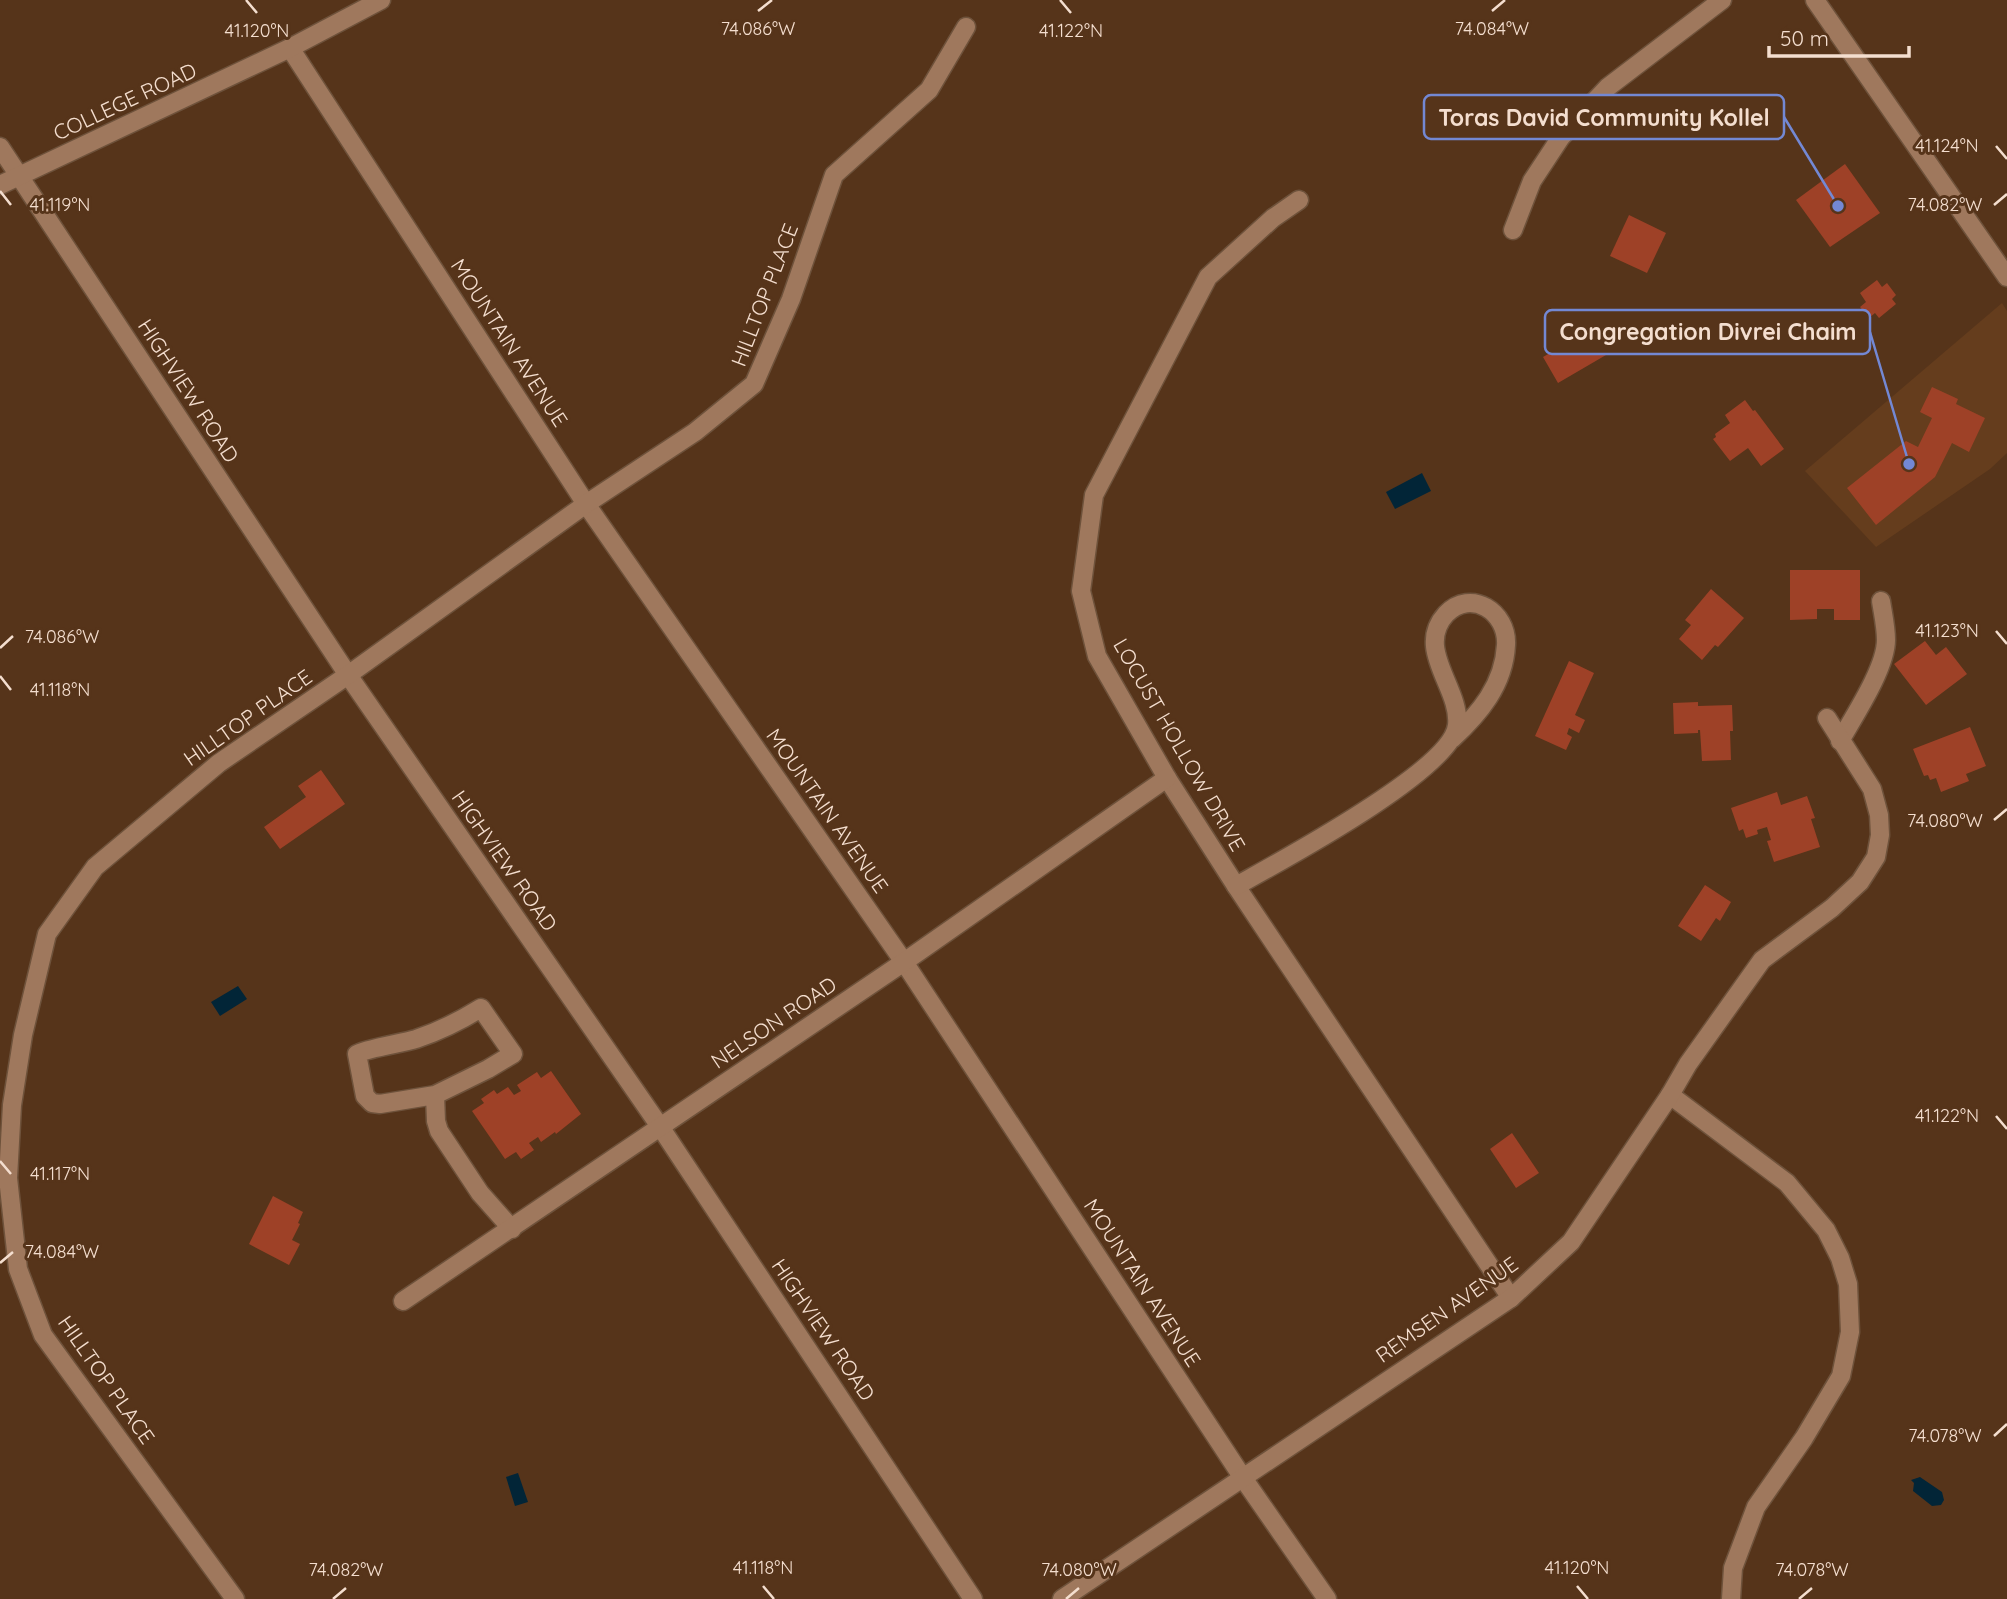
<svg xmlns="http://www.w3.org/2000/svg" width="2007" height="1599" viewBox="0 0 2007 1599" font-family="Quicksand,sans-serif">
  <rect width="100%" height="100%" fill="#56341a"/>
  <polygon fill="#653d1d" points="2002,303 2007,311 2007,453 1990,469 1876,547 1805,471"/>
  <g fill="#022537">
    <polygon points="1422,473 1431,491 1395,509 1386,492"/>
    <polygon points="238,986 247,999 220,1016 211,1002"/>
    <polygon points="518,1473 528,1502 515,1506 506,1477"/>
    <polygon points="1920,1477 1942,1492 1944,1500 1941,1505 1932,1506 1913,1491 1914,1483 1911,1480"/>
  </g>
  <g fill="#9e4127">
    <polygon points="1845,164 1880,213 1830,247 1796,200"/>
    <polygon points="1629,215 1666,233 1647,273 1610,256"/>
    <polygon points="1877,280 1882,287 1887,283 1896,295 1892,299 1896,304 1879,318 1875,313 1869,318 1860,307 1866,302 1860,293"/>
    <polygon points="1601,319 1618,348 1558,383 1543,357 1562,346 1560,343"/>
    <polygon points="1932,387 1958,399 1956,404 1985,418 1969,452 1952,443 1935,477 1876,525 1847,488 1906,441 1918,447 1932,418 1920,412"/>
    <polygon points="1745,400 1753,411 1755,410 1784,449 1761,466 1748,448 1730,461 1713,439 1716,437 1715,434 1730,423 1725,415"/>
    <polygon points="1790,570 1860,570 1860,620 1834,620 1834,609 1817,609 1817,619 1790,620"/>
    <polygon points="1711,589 1744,618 1718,647 1715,645 1702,660 1679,639 1691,625 1685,620"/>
    <polygon points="1925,641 1936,655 1946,647 1967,674 1926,705 1894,664"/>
    <polygon points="1569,661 1594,673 1575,715 1585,720 1579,733 1569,728 1567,734 1572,737 1566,750 1535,736"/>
    <polygon points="1698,702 1698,706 1732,705 1733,731 1730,731 1731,760 1702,761 1700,730 1698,730 1698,733 1674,734 1673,703"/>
    <polygon points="1970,727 1986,766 1966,774 1969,781 1941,792 1936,778 1930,780 1928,775 1924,776 1913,749"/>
    <polygon points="321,770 345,804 280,849 264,827 306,797 298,786"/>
    <polygon points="1777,792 1781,805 1807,796 1815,818 1811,819 1820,847 1774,862 1767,841 1771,840 1767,827 1757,830 1758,834 1746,838 1743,829 1739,831 1731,808"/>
    <polygon points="1705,885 1731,902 1720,921 1716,918 1701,941 1678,926"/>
    <polygon points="551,1071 581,1114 556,1134 555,1132 541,1142 538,1137 529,1143 534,1150 521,1159 516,1152 505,1159 472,1111 484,1103 481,1099 494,1090 497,1094 508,1087 514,1095 521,1091 517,1085 537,1072 541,1078"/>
    <polygon points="1512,1133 1539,1173 1516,1188 1490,1149"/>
    <polygon points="273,1196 303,1212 298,1223 300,1224 292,1240 300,1244 289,1265 249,1244"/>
  </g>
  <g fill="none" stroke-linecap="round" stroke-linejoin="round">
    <g stroke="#6e523b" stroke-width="21">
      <g id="minor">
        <polyline points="1815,0 2007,277"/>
        <polyline points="290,48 586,504 904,962 1243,1478 1327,1599"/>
        <polyline points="0,147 348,675 661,1128 973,1599"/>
        <polyline points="0,185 290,48 381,0"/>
        <polyline points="1299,200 1273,218 1208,277 1094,495 1081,591 1097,656 1167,778 1236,886 1511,1298"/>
        <polyline points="1513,230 1532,181 1561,137 1608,87 1722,0"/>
        <path d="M1840,741C1854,716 1886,668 1886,640C1886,627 1883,614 1881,601"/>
        <path d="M1236,886C1277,863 1452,770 1457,725C1461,688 1414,649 1446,614C1471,588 1508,612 1506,645C1504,685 1479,714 1452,739"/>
        <path d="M435,1095L380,1104L372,1103L365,1096L357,1054C364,1049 403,1043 416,1039C440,1031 460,1021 481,1008L513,1054L488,1069L435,1095L436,1121L439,1131L480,1193L512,1229"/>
        <polyline points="1670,1095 1787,1183 1826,1230 1840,1258 1848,1284 1850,1332 1841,1376 1804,1438 1756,1507 1733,1568 1731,1599"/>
        <polyline points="403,1301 904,962 1167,778"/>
        <polyline points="235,1599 43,1335 18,1269 8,1178 12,1105 23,1035 47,934 95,867 219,763 348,675 586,504 695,432 754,384 791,299 834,175 929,90 966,27"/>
        <polyline points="1062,1599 1511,1298 1571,1242 1670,1095 1688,1064 1762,960 1832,908 1860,882 1876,857 1880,835 1879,815 1872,789 1827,718"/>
      </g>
    </g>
    <use href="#minor" stroke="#9f785d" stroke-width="18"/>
  </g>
  <path fill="none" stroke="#f4decf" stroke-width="2.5" d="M246,0L257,13M1060,0L1071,13M758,11L772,0M1492,11L1505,0M1996,146L2007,159M0,191L11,205M1994,205L2007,194M1996,631L2007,644M0,648L13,636M0,676L11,690M1994,820L2007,809M1996,1116L2007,1129M0,1161L11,1174M0,1263L13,1252M1994,1436L2007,1424M763,1586L774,1599M1577,1586L1588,1599M333,1599L346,1588M1066,1599L1079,1588M1799,1599L1812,1588"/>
  <g text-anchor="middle" stroke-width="6" stroke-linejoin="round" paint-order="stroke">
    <g font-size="21" fill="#f4decf" stroke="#56341a">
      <text transform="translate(125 102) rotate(-25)" y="7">COLLEGE ROAD</text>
      <text transform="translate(765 295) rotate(-69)" y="7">HILLTOP PLACE</text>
      <text transform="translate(509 343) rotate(57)" y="7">MOUNTAIN AVENUE</text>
      <text transform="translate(188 391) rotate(57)" y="7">HIGHVIEW ROAD</text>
      <text transform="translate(248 718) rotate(-35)" y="7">HILLTOP PLACE</text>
      <text transform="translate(1179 745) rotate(60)" y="7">LOCUST HOLLOW DRIVE</text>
      <text transform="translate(827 811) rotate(55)" y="7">MOUNTAIN AVENUE</text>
      <text transform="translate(504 861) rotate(55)" y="7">HIGHVIEW ROAD</text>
      <text transform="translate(774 1023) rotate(-34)" y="7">NELSON ROAD</text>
      <text transform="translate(1142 1283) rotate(57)" y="7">MOUNTAIN AVENUE</text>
      <text transform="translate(1447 1310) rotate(-35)" y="7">REMSEN AVENUE</text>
      <text transform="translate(823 1330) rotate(56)" y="7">HIGHVIEW ROAD</text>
      <text transform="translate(106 1380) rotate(55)" y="7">HILLTOP PLACE</text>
    </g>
  </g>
  <g font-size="18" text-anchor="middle" fill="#f4decf" stroke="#56341a" stroke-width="6" stroke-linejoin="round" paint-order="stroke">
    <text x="758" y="35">74.086°W</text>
    <text x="1492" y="35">74.084°W</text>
    <text x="257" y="37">41.120°N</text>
    <text x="1071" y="37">41.122°N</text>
    <text x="1947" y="152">41.124°N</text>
    <text x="60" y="211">41.119°N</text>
    <text x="1945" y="211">74.082°W</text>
    <text x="1947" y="637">41.123°N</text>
    <text x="62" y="643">74.086°W</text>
    <text x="60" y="696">41.118°N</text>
    <text x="1945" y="827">74.080°W</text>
    <text x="1947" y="1122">41.122°N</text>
    <text x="60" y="1180">41.117°N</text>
    <text x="62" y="1258">74.084°W</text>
    <text x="1945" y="1442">74.078°W</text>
    <text x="763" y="1574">41.118°N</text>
    <text x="1577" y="1574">41.120°N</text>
    <text x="346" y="1576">74.082°W</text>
    <text x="1079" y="1576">74.080°W</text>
    <text x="1812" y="1576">74.078°W</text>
  </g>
  <path fill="none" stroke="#7388d4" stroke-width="2.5" d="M1838 206L1784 117M1909 464L1870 332"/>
  <g fill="#7388d4" stroke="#56341a" stroke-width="2.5">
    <circle cx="1838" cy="206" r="7"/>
    <circle cx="1909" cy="464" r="7"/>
  </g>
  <g fill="#56341a" stroke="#7388d4" stroke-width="2.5">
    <rect x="1424" y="95" width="360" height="44" rx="7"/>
    <rect x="1545" y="310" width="325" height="44" rx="7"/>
  </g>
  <g font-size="23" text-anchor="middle" font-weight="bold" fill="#f4decf">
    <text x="1604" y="126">Toras David Community Kollel</text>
    <text x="1708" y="340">Congregation Divrei Chaim</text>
  </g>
  <path d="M1769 46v10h140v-10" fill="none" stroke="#f4decf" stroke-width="3.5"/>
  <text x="1780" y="46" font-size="21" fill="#f4decf" stroke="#56341a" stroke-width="5" paint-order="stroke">50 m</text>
</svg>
